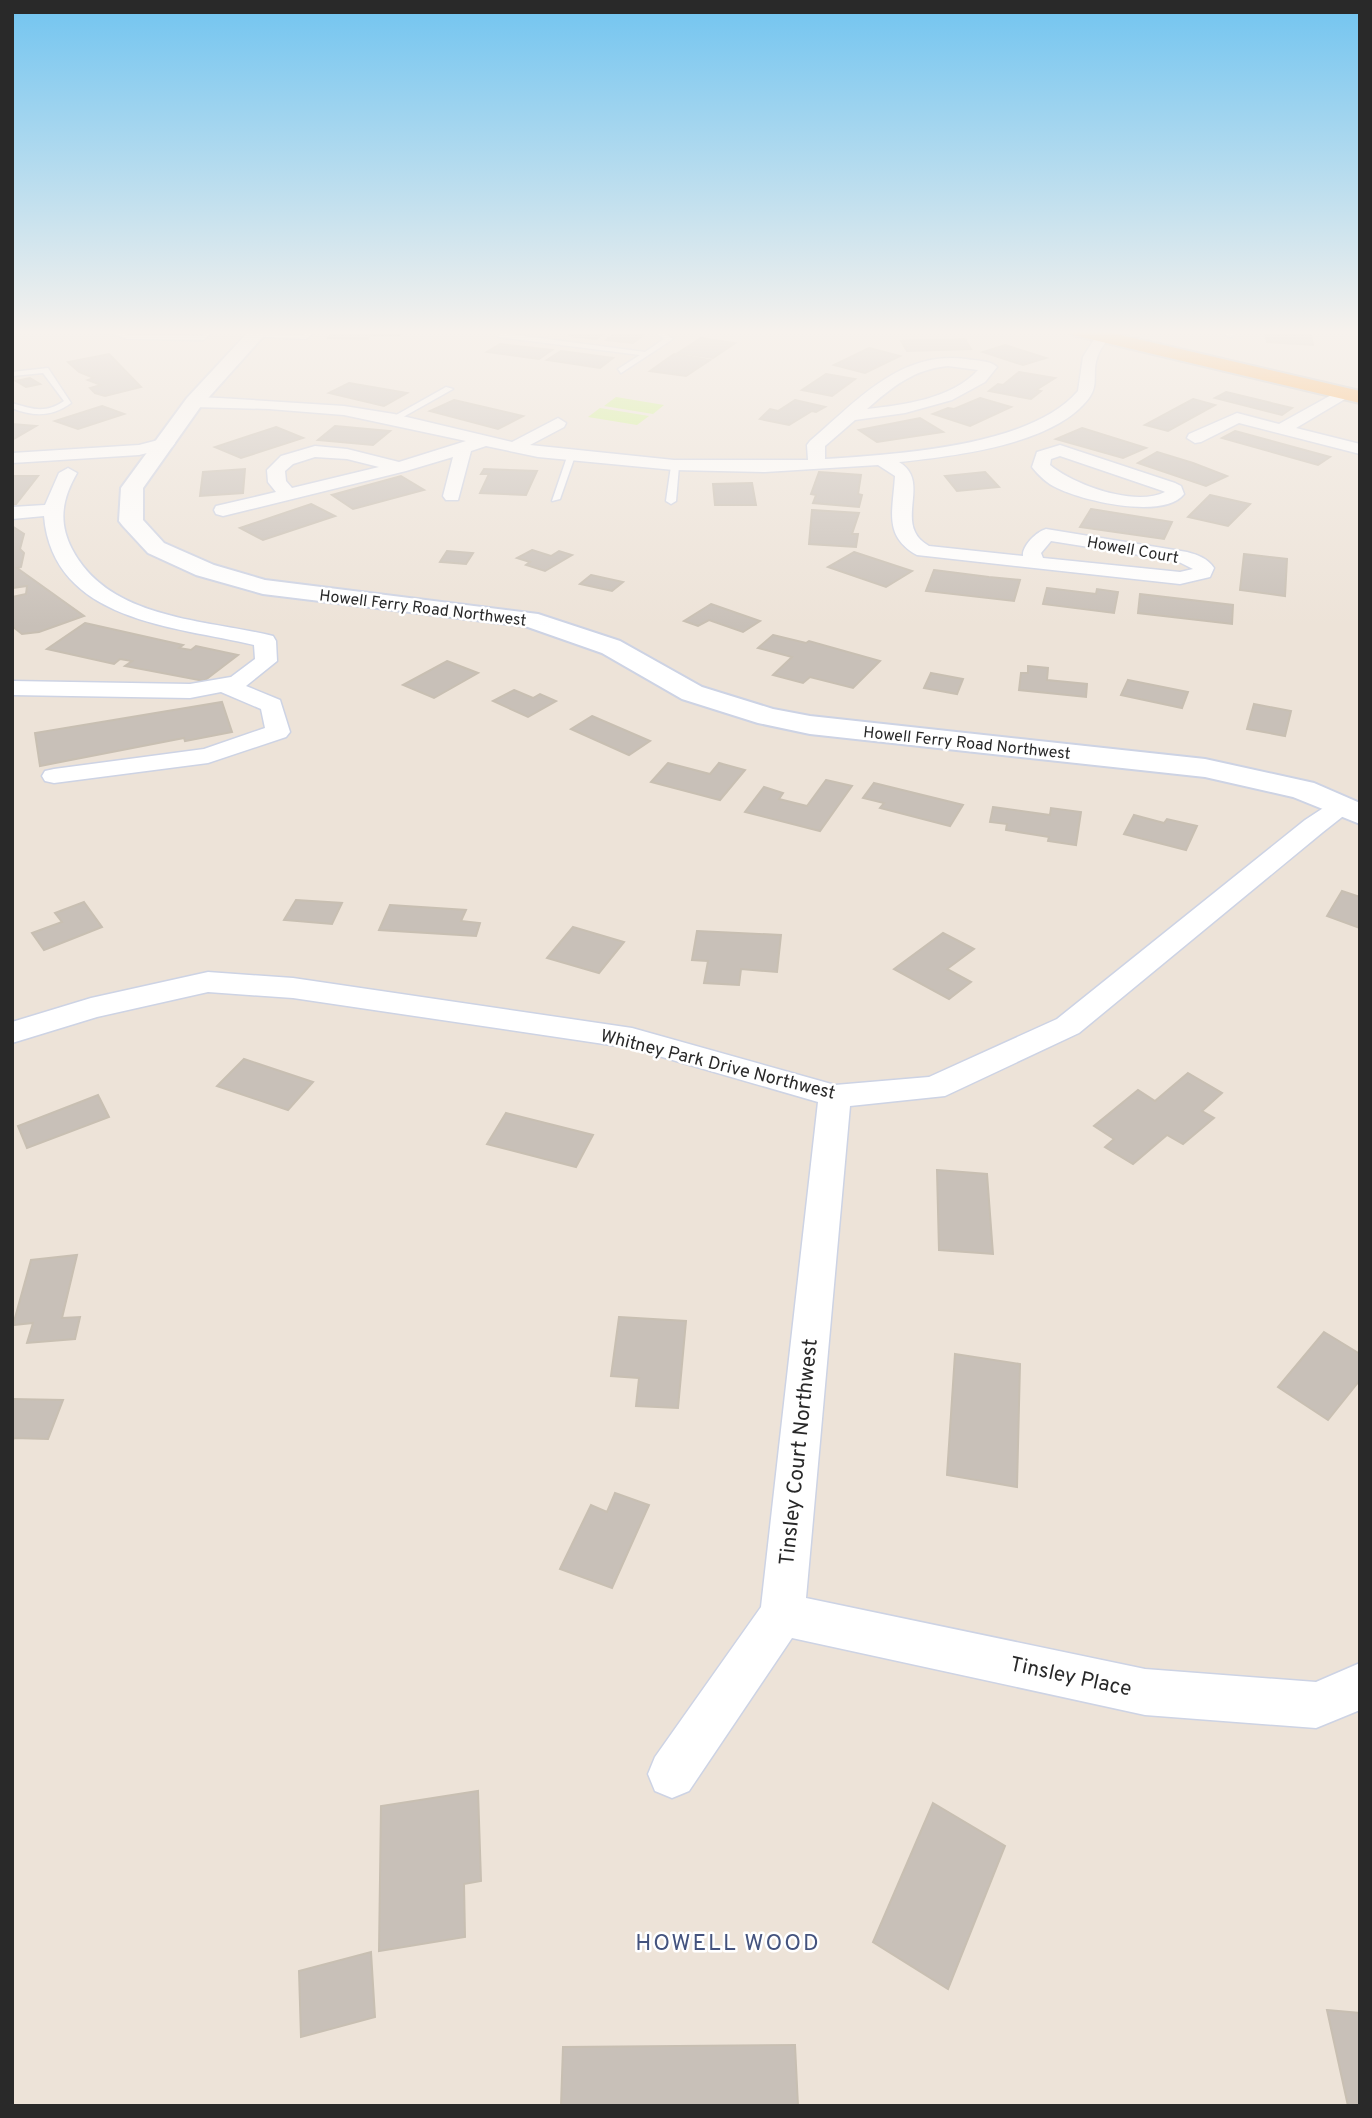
<svg xmlns="http://www.w3.org/2000/svg" width="1372" height="2118" viewBox="0 0 1372 2118" font-family="Overpass,sans-serif">
  <rect width="100%" height="100%" fill="#ede3d8"/>
  <g fill="#cdf388">
    <polygon points="616,397 664,405 653,414 604,406"/>
    <polygon points="600,408 649,416 637,425 588,417"/>
  </g>
  <g fill="#c8c0b8" stroke="#c8bfb2" stroke-width="2">
    <polygon points="126,330 186,330 181,336 122,334"/>
    <polygon points="335,330 404,330 399,336 371,335 368,339 328,338"/>
    <polygon points="576,330 608,330 597,339 569,336"/>
    <polygon points="1265,330 1310,330 1313,345 1267,342"/>
    <polygon points="617,332 643,335 633,343 606,340"/>
    <polygon points="701,338 735,343 713,358 678,353"/>
    <polygon points="965,339 971,349 907,351 901,341"/>
    <polygon points="500,344 552,350 539,359 487,352"/>
    <polygon points="1005,345 1046,358 1023,365 983,352"/>
    <polygon points="869,348 900,356 865,373 834,365"/>
    <polygon points="561,351 613,358 600,368 547,360"/>
    <polygon points="109,354 141,387 105,396 95,393 90,388 101,385 88,380 94,378 79,372 68,362"/>
    <polygon points="674,354 710,360 686,376 650,371"/>
    <polygon points="1019,372 1055,378 1036,390 1041,391 1031,399 989,391 998,384 1003,385"/>
    <polygon points="826,374 855,379 832,396 802,390"/>
    <polygon points="30,378 40,384 26,387 16,381"/>
    <polygon points="349,383 407,393 384,406 329,393"/>
    <polygon points="1226,392 1292,408 1282,415 1215,398"/>
    <polygon points="980,398 1011,407 970,426 933,414 948,408 954,409"/>
    <polygon points="1193,399 1215,405 1168,431 1145,425"/>
    <polygon points="454,400 523,416 498,429 430,411"/>
    <polygon points="795,400 825,407 816,412 812,411 789,425 760,419 770,409 778,411"/>
    <polygon points="102,406 124,414 78,429 55,421"/>
    <polygon points="920,418 943,432 877,442 859,430"/>
    <polygon points="12,424 36,426 12,440"/>
    <polygon points="335,426 390,431 373,445 318,440"/>
    <polygon points="276,427 303,438 241,458 215,447"/>
    <polygon points="1082,428 1146,448 1123,458 1056,439"/>
    <polygon points="1235,431 1330,457 1318,465 1222,438"/>
    <polygon points="1157,452 1193,463 1227,476 1206,486 1138,463"/>
    <polygon points="245,469 243,493 200,496 203,472"/>
    <polygon points="484,469 537,471 526,495 480,493 489,474 481,474"/>
    <polygon points="819,472 861,475 858,494 862,495 859,507 813,503 816,495 811,494"/>
    <polygon points="985,472 999,487 957,491 945,476"/>
    <polygon points="12,476 38,476 16,504 12,505"/>
    <polygon points="401,476 424,490 353,509 332,495"/>
    <polygon points="752,483 756,505 715,505 713,484"/>
    <polygon points="1210,495 1250,504 1228,526 1188,517"/>
    <polygon points="311,504 335,516 263,540 240,528"/>
    <polygon points="1091,509 1172,522 1164,539 1080,527"/>
    <polygon points="812,510 859,513 852,534 858,534 856,547 809,544"/>
    <polygon points="12,526 24,534 20,549 24,553 21,567 17,568 84,616 39,632 22,634 12,626 12,597 26,594 27,586 12,588"/>
    <polygon points="532,550 551,556 559,551 572,555 545,571 526,565 530,562 517,558"/>
    <polygon points="447,551 473,553 466,564 440,562"/>
    <polygon points="854,552 912,571 886,587 828,567"/>
    <polygon points="1244,554 1287,559 1285,596 1240,590"/>
    <polygon points="934,570 989,577 1020,580 1014,601 926,591"/>
    <polygon points="591,575 623,582 612,591 580,584"/>
    <polygon points="1047,588 1096,594 1097,589 1118,592 1114,613 1043,604"/>
    <polygon points="1140,594 1233,605 1232,624 1138,613"/>
    <polygon points="711,604 760,621 743,632 709,620 698,626 684,621"/>
    <polygon points="85,623 183,645 179,648 191,650 196,646 238,655 204,681 125,666 132,661 120,659 114,664 47,649"/>
    <polygon points="773,635 806,643 809,641 880,661 853,688 810,677 803,683 773,675 792,657 758,648"/>
    <polygon points="447,661 478,673 434,698 403,685"/>
    <polygon points="1028,666 1048,668 1047,680 1087,684 1086,697 1019,690 1021,673 1028,673"/>
    <polygon points="931,673 963,679 957,694 924,688"/>
    <polygon points="1128,680 1188,692 1182,708 1121,695"/>
    <polygon points="514,690 533,698 540,694 556,701 528,717 493,701"/>
    <polygon points="222,702 232,732 185,741 184,738 40,766 35,733"/>
    <polygon points="1254,704 1291,711 1285,736 1247,729"/>
    <polygon points="592,716 650,741 629,755 571,729"/>
    <polygon points="668,763 710,774 719,763 745,770 720,800 651,782"/>
    <polygon points="826,780 852,786 820,831 745,812 764,787 783,793 779,799 807,806"/>
    <polygon points="874,783 963,805 950,826 880,808 884,803 863,798"/>
    <polygon points="993,807 1050,815 1051,808 1081,812 1076,845 1048,841 1049,837 1006,830 1007,824 990,822"/>
    <polygon points="1134,815 1164,823 1167,819 1197,826 1186,850 1124,834"/>
    <polygon points="1342,891 1360,897 1360,928 1327,916"/>
    <polygon points="296,900 342,903 332,924 284,920"/>
    <polygon points="84,902 102,927 44,950 32,933 62,922 55,913"/>
    <polygon points="390,905 466,910 461,921 480,923 476,936 379,930"/>
    <polygon points="573,927 624,942 599,973 547,958"/>
    <polygon points="697,931 781,935 777,972 741,969 739,985 704,983 708,961 692,960"/>
    <polygon points="943,933 974,949 947,969 971,982 949,999 894,969"/>
    <polygon points="244,1059 313,1082 288,1110 217,1086"/>
    <polygon points="1188,1073 1222,1093 1202,1111 1214,1118 1183,1144 1167,1135 1133,1164 1105,1147 1114,1139 1094,1126 1138,1090 1155,1101"/>
    <polygon points="98,1095 109,1117 27,1148 18,1126"/>
    <polygon points="506,1113 593,1135 576,1167 487,1144"/>
    <polygon points="937,1170 987,1174 993,1254 939,1250"/>
    <polygon points="77,1255 62,1318 80,1317 75,1339 27,1343 33,1323 13,1325 31,1260"/>
    <polygon points="619,1317 686,1321 678,1408 636,1406 639,1378 611,1376"/>
    <polygon points="1324,1332 1360,1354 1360,1380 1328,1420 1278,1387"/>
    <polygon points="955,1354 1020,1364 1017,1487 947,1475"/>
    <polygon points="12,1399 63,1400 48,1439 14,1438 12,1442"/>
    <polygon points="615,1493 649,1505 612,1588 560,1569 591,1505 607,1512"/>
    <polygon points="478,1791 481,1881 464,1884 465,1937 379,1951 381,1806"/>
    <polygon points="933,1803 1005,1846 948,1989 873,1942"/>
    <polygon points="371,1952 375,2017 301,2037 299,1971"/>
    <polygon points="1327,2010 1360,2013 1360,2106 1348,2106"/>
    <polygon points="795,2045 798,2106 561,2106 563,2047"/>
  </g>
  <g fill="none" stroke-linecap="round" stroke-linejoin="round">
    <g stroke="#cdd3e4" stroke-width="3">
      <g id="service">
        <polygon points="50,330 117,330 128,335 202,336 207,330 214,330 204,340 127,339 114,334"/>
        <polygon points="309,330 316,330 306,339 250,336 254,334 304,335"/>
        <polygon points="505,330 514,330 509,334 645,352 664,339 653,330 661,330 673,339 621,373 618,369 640,355 499,337 499,333"/>
        <path d="M48,368L71,403C52,417 33,417 12,408V403C31,409 46,414 64,401L43,373L12,376V372Z"/>
        <polygon points="446,387 453,389 396,421 389,419"/>
        <polygon points="568,454 575,456 560,499 552,501"/>
        <polygon points="675,463 679,466 676,501 671,504 666,501 671,466"/>
      </g>
    </g>
    <g stroke="#cdd3e4" stroke-width="3">
      <g id="minor">
        <path d="M1100,330H1116C1107,341 1099,348 1096,362C1093,376 1098,386 1089,398C1054,445 954,456 899,462C933,482 891,525 929,546L1023,556C1022,546 1036,532 1046,529L1187,552C1198,555 1207,558 1214,568L1210,577L1180,584L917,555C883,536 893,511 895,476L878,465L765,472L674,470L538,457L486,446L471,451L458,500H446L443,496L453,457L406,471L223,516L216,514L214,510L216,506L276,492L268,482L267,470L281,456L315,446L347,449L399,462L466,441L344,415L269,409L194,407L186,402L194,397L219,398L344,406L394,414L512,442L558,418L566,423L564,427L530,445L674,460H808L807,445L810,441C856,402 900,350 966,359C976,361 990,360 997,367L985,382L952,400L905,413L855,420L825,446V459C895,454 1031,447 1078,391L1083,357ZM948,366L978,370C952,399 903,405 867,409C892,387 914,369 948,366ZM315,457L347,459L379,467L292,488L286,481L285,471L293,464ZM1051,541L1177,561L1193,569L1180,572L1043,558L1041,553Z"/>
        <polygon points="1212,330 1241,330 1231,337"/>
        <polygon points="1344,388 1350,390 1352,393 1350,396 1296,428 1360,444 1360,454 1239,423 1201,442 1195,443 1187,438 1189,434 1237,413 1279,424"/>
        <polygon points="166,438 175,443 172,447 139,455 12,463 12,453 139,445"/>
        <path d="M1060,445L1175,483L1181,486L1184,494C1164,520 1083,501 1057,488C1048,484 1038,475 1032,467L1037,452ZM1060,456L1163,491L1165,492C1135,507 1074,485 1050,465L1051,459Z"/>
        <path d="M68,468L77,473C62,499 58,522 72,549C109,620 204,619 273,636L276,641L277,661L246,686L280,700L290,732L286,737L208,763L54,783L45,781L42,776L45,771L54,769L204,749L265,728L261,709L221,692L190,698L12,695V681L190,684L231,677L255,659L254,645C175,626 53,622 44,516L12,519V507L45,505L59,473Z"/>
        <polygon points="1343,798 1352,801 1356,806 1323,832 1079,1033 945,1096 850,1106 806,1598 1145,1669 1316,1682 1360,1663 1360,1710 1316,1728 1145,1715 792,1638 689,1791 672,1798 655,1791 648,1774 655,1757 761,1607 818,1102 631,1048 293,998 208,992 97,1017 12,1043 12,1022 91,998 208,972 293,978 632,1028 835,1085 929,1077 1057,1019 1305,820 1334,801"/>
      </g>
    </g>
    <g stroke="#cdd3e4" stroke-width="4">
      <polygon id="tertiary" points="250,330 269,330 201,406 143,488 143,520 164,543 214,565 265,580 538,614 620,641 702,687 773,709 810,716 1205,759 1314,783 1360,803 1360,824 1293,797 1205,777 810,734 758,723 682,699 602,653 525,626 263,594 196,575 148,553 123,526 119,521 121,488 187,398"/>
    </g>
    <g stroke="#c7c7c7" stroke-width="4">
      <polygon id="trunk" points="1064,330 1099,330 1360,391 1360,403 1073,335"/>
    </g>
    <use href="#service" fill="#fff" fill-rule="evenodd"/>
    <use href="#minor" fill="#fff" fill-rule="evenodd"/>
    <use href="#tertiary" fill="#fff" fill-rule="evenodd"/>
    <use href="#trunk" fill="#ffac4e" fill-rule="evenodd"/>
  </g>
  <linearGradient id="sky" x2="0" y2="1"><stop stop-color="#71c4f0"/><stop offset="0.53" stop-color="#f7f2ed"/><stop offset="1" stop-color="#f7f2ed" stop-opacity="0"/></linearGradient>
  <rect width="1372" height="627" fill="url(#sky)"/>
  <g text-anchor="middle" stroke-width="5" stroke-linejoin="round" paint-order="stroke">
    <g font-size="16" fill="#292929" stroke="#fff">
      <text transform="translate(1133 549) rotate(10)" y="6">Howell Court</text>
      <text transform="translate(423 607) rotate(7)" y="6">Howell Ferry Road Northwest</text>
      <text transform="translate(967 742) rotate(6)" y="6">Howell Ferry Road Northwest</text>
    </g>
    <g font-size="18" fill="#292929" stroke="#fff">
      <text transform="translate(718 1064) rotate(14)" y="6">Whitney Park Drive Northwest</text>
    </g>
    <g font-size="21" fill="#292929" stroke="#fff">
      <text transform="translate(798 1452) rotate(-84)" y="7">Tinsley Court Northwest</text>
      <text transform="translate(1071 1676) rotate(12)" y="7">Tinsley Place</text>
    </g>
    <g font-size="23" letter-spacing="2" fill="#44537e" stroke="#fff">
      <text x="728" y="1950">HOWELL WOOD</text>
    </g>
  </g>
  <rect width="1372" height="2118" fill="none" stroke="#292929" stroke-width="28"/>
</svg>
